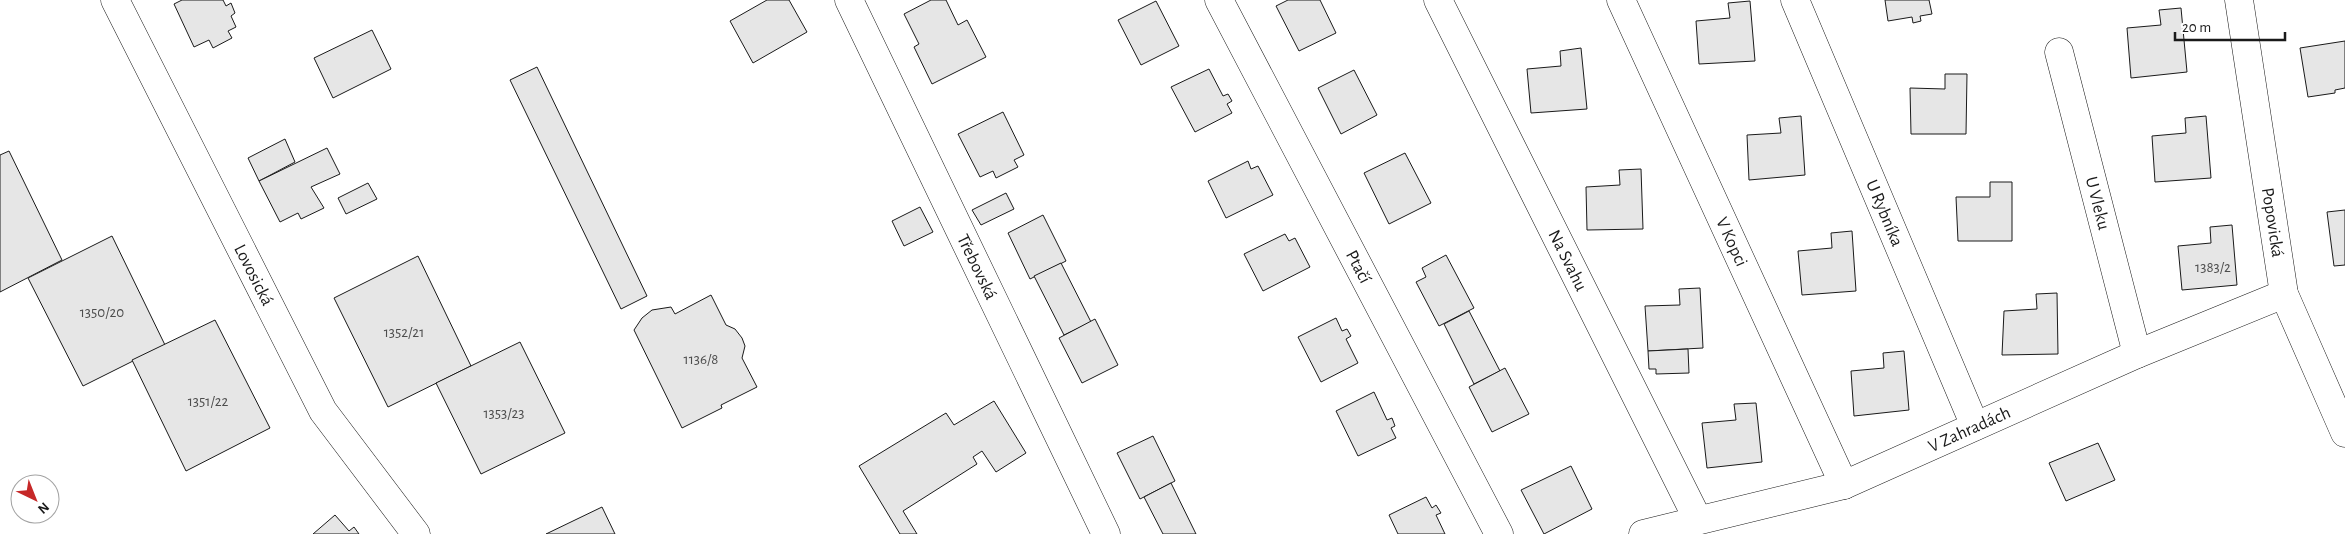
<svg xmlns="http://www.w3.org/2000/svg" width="2345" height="534" viewBox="0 0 2345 534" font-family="'Alegreya Sans',sans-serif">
  <rect width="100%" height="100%" fill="#fff"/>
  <g fill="#e6e6e6" stroke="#1a1a1a">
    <polygon points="182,0 223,0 226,6 231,3 235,13 231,16 236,27 228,31 232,38 213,48 209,40 194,47 174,4"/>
    <polygon points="767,0 789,0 807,32 753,63 730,21"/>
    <polygon points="931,0 946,0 958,25 967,20 986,57 932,84 914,47 919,44 904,14"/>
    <polygon points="1288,0 1320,0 1336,33 1299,51 1276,6"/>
    <polygon points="1885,0 1929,0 1932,14 1920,16 1921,21 1913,23 1912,17 1888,21"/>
    <polygon points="1156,1 1179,46 1141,65 1118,20"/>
    <polygon points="1750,1 1755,61 1699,64 1696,21 1730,18 1728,3"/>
    <polygon points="2181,8 2187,72 2131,78 2127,28 2161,25 2159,10"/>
    <polygon points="372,30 391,69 333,98 314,58"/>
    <polygon points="2345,41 2345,88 2335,90 2335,93 2308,97 2300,48"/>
    <polygon points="1581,48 1587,109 1531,113 1527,69 1561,66 1560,51"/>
    <polygon points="537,67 647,296 621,309 510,80"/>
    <polygon points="1209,69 1223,96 1228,94 1232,101 1227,104 1232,113 1195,132 1171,87"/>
    <polygon points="1354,70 1377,115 1341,134 1318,88"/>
    <polygon points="1945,74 1967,74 1966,134 1911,134 1910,88 1945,89"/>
    <polygon points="1003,112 1024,155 1014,160 1018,167 996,178 993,171 980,177 958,134"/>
    <polygon points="1801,116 1805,175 1749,180 1747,135 1781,133 1779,118"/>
    <polygon points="2206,116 2211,178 2155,182 2152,136 2186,133 2185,118"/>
    <polygon points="285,139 295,162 259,181 248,158"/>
    <polygon points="327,148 340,174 311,187 324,208 301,219 298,213 280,222 259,181"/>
    <polygon points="9,151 62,260 0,292 0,155"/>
    <polygon points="1405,153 1431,203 1389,224 1364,173"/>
    <polygon points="1248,161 1251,169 1258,166 1273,195 1226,218 1208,181"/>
    <polygon points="1641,169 1643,229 1587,230 1586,187 1620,185 1619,170"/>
    <polygon points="1990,182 2012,182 2012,241 1958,241 1956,197 1990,197"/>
    <polygon points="368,183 377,199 346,214 338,198"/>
    <polygon points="1006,193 1014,209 981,225 972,210"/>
    <polygon points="920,207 933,232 904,246 892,221"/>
    <polygon points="2345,210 2345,265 2334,266 2327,212"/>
    <polygon points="1043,215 1066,261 1030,279 1008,233"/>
    <polygon points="2232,225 2237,285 2182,290 2178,246 2211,243 2210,227"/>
    <polygon points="1852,231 1856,291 1802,295 1798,251 1832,248 1831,233"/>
    <polygon points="1285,234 1289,241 1295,238 1310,267 1263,291 1244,254"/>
    <polygon points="112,236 165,345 83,386 28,278"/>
    <polygon points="1446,255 1474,308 1439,326 1416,282 1426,277 1422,268"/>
    <polygon points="418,256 471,366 388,407 334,298"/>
    <polygon points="1061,263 1091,322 1064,335 1034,276"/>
    <polygon points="1700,288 1703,348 1648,351 1645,306 1680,305 1679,289"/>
    <polygon points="2057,293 2058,354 2002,355 2004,311 2037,309 2036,294"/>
    <polygon points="711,295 726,325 735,329 742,338 745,346 742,358 757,387 721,405 722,408 682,428 634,330 642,318 652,310 671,307 675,314"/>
    <polygon points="1469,311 1500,371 1474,384 1444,324"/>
    <polygon points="1336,318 1342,331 1347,329 1351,336 1346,339 1358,363 1321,382 1298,337"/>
    <polygon points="1095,319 1118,365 1082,383 1059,338"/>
    <polygon points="215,320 270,428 186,471 132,360"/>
    <polygon points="520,342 565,433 481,474 436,383"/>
    <polygon points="1688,349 1689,373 1656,374 1656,369 1649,369 1648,351"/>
    <polygon points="1904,351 1909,410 1854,416 1851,371 1884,368 1883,353"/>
    <polygon points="1505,368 1529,414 1492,432 1469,387"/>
    <polygon points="1374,392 1387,420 1392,418 1395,426 1391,428 1396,438 1358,456 1336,411"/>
    <polygon points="994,401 1026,453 996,472 982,451 973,457 977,464 903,511 917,534 900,534 859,466 946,413 954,425"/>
    <polygon points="1756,403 1762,462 1707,468 1702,423 1736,420 1734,404"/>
    <polygon points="1153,436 1175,481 1140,499 1117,453"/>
    <polygon points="2098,443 2115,480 2066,501 2049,463"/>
    <polygon points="1571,466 1592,509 1544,534 1521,490"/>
    <polygon points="1171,483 1196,534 1163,534 1144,497"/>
    <polygon points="1426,497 1432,508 1436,505 1441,513 1436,515 1445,534 1398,534 1389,515"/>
    <polygon points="602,507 615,534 546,534"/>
    <polygon points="335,515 349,531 354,527 359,534 313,534"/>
  </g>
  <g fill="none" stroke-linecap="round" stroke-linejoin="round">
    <g stroke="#1a1a1a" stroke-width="29">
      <g id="street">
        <path id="s1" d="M115,0L323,411L416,534"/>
        <path id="s2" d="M849,0L1106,534"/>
        <path id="s3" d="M1219,0L1499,534"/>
        <path id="s4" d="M1438,0L1698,520"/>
        <path id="s5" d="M1621,0L1844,485"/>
        <path id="s6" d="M1795,0L1975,426"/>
        <path id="s7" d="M2239,0L2284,294L2345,433"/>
        <path id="s8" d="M2059,52L2137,354"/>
        <path id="s9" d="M1643,534L1844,485L2137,354L2284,294"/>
      </g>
    </g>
    <use href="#street" stroke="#fff" stroke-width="28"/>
  </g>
  <g text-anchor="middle" stroke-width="4" stroke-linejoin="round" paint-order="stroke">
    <g font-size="15" fill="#4d4d4d">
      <text x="2213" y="272">1383/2</text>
      <text x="102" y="317">1350/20</text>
      <text x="404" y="337">1352/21</text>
      <text x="701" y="364">1136/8</text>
      <text x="208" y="406">1351/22</text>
      <text x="504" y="418">1353/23</text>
    </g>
    <g font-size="18" fill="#1a1a1a" stroke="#fff">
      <text dy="6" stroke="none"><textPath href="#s8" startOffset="156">U Vleku</textPath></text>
      <text dy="6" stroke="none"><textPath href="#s6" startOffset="231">U Rybníka</textPath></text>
      <text dy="6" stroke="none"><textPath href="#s7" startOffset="225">Popovická</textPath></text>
      <text dy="6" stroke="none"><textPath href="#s5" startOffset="266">V Kopci</textPath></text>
      <text dy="6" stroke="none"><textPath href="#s4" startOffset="291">Na Svahu</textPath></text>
      <text dy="6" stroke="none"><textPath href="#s2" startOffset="296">Třebovská</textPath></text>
      <text dy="6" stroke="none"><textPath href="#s3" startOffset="301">Ptačí</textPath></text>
      <text dy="6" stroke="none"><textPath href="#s1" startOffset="308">Lovosická</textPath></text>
      <text dy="6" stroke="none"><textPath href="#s9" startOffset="344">V Zahradách</textPath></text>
    </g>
  </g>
  <g transform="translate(35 499) rotate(137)"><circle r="24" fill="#ffffff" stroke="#a3a3a3"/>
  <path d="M0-4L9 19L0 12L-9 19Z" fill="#c62828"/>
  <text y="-8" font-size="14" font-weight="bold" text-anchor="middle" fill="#1a1a1a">N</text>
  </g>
  <path d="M2175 32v8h110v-8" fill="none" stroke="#1a1a1a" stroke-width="2.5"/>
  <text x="2182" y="32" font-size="15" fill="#1a1a1a" stroke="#ffffff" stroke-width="4" paint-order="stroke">20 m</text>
</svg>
